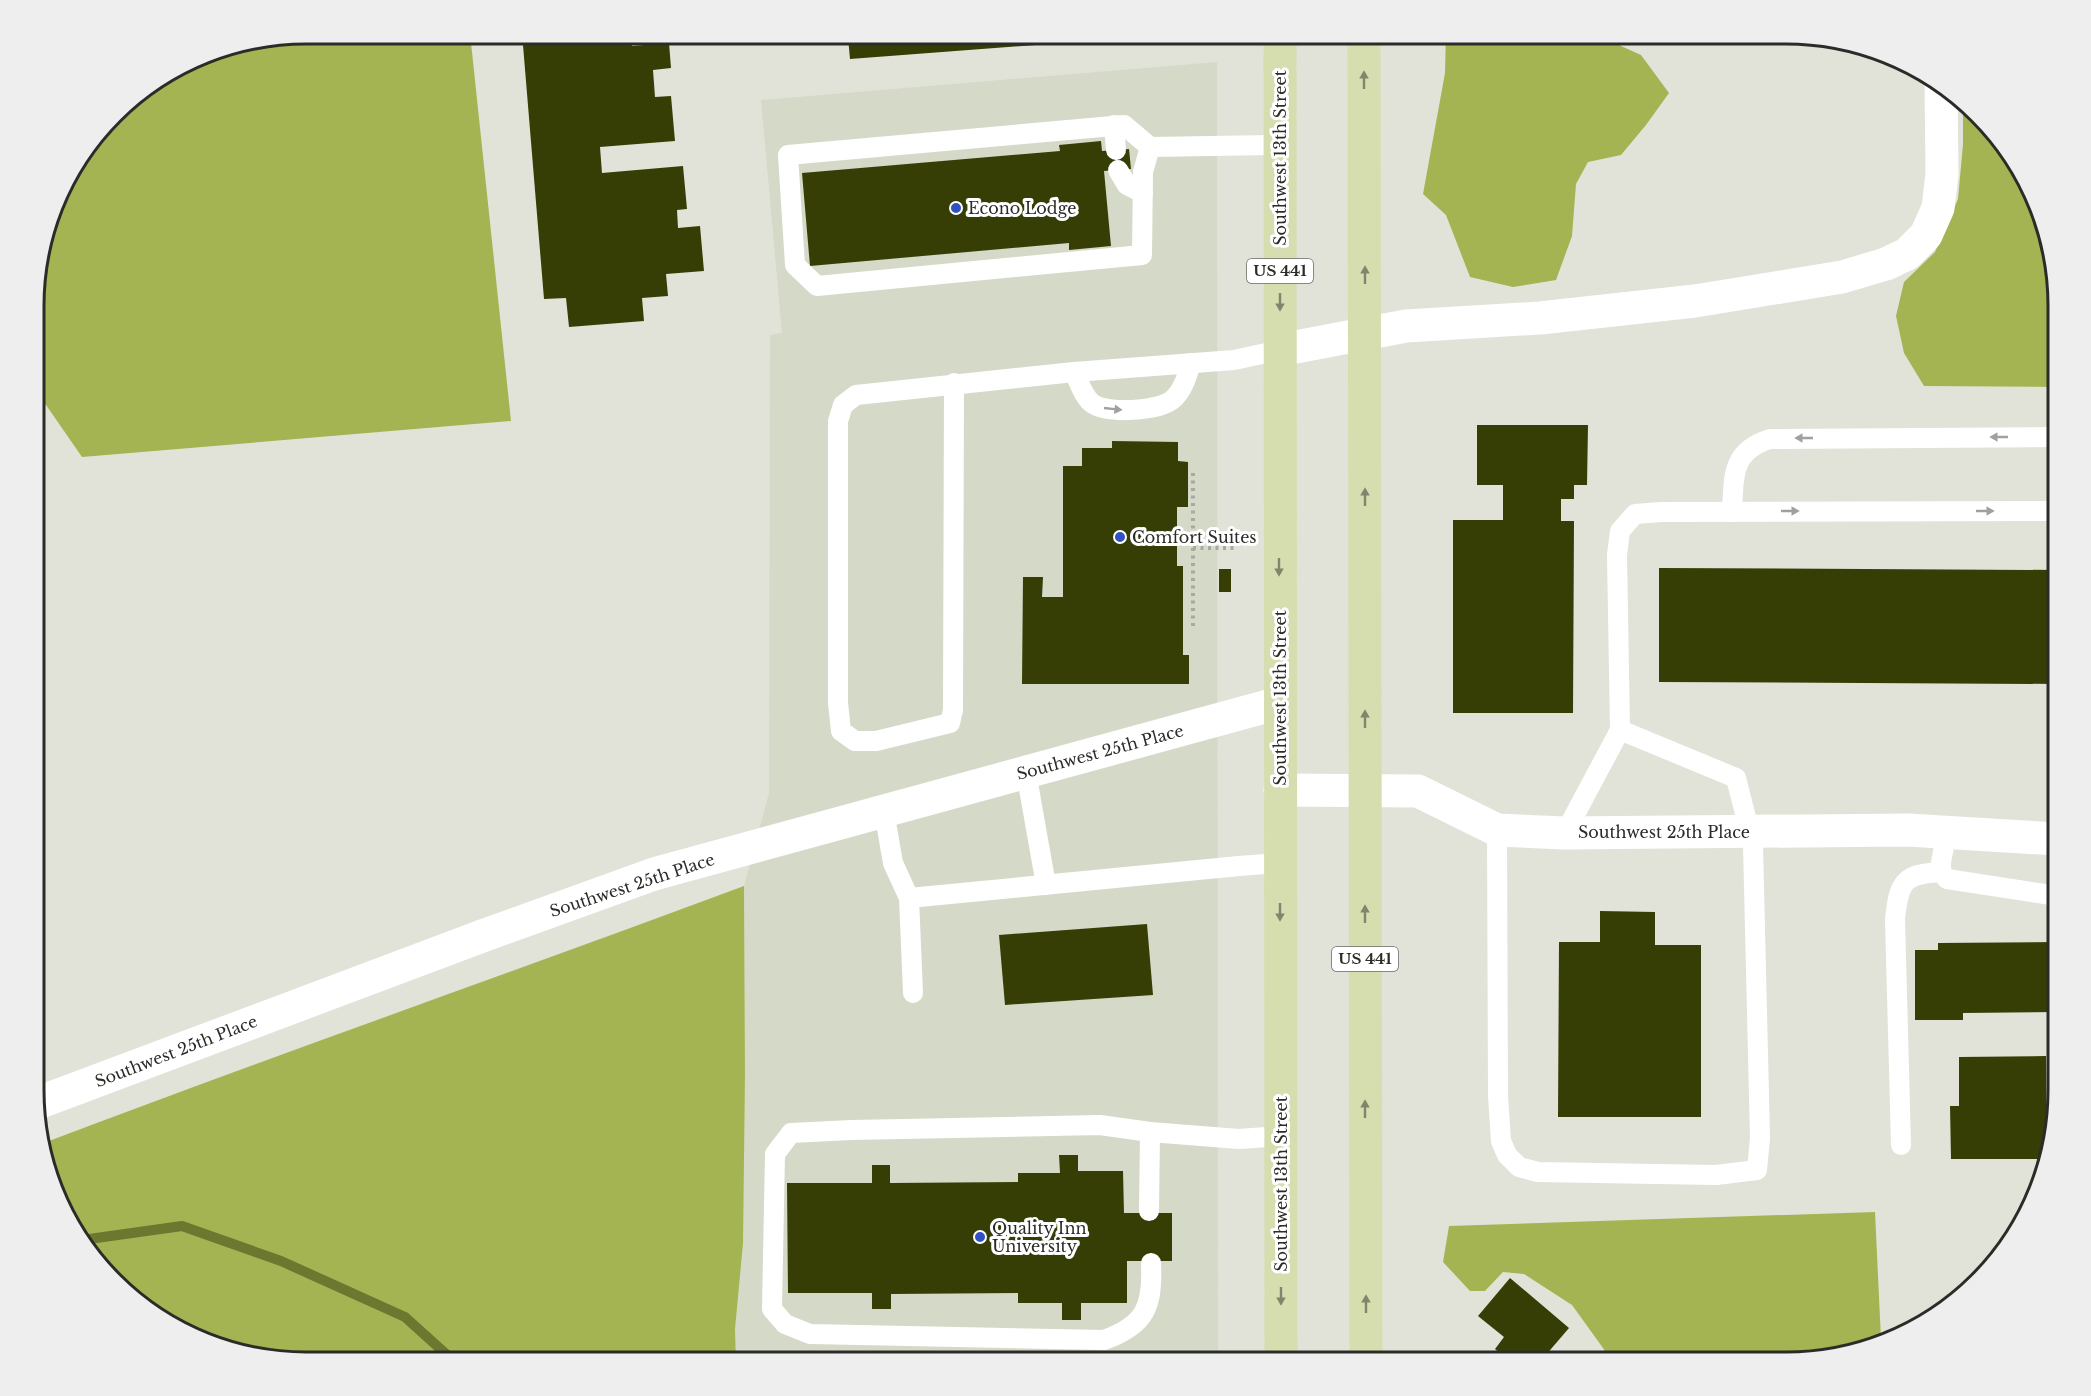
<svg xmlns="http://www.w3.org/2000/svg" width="2091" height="1396" viewBox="0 0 2091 1396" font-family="'Libre Baskerville',serif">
  <rect width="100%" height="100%" fill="#e1e3d9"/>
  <polygon fill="#d5d9c7" points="1217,62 1218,1363 736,1363 735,1329 745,1073 744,886 769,793 770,335 782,333 761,100"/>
  <g fill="#a4b452">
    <polygon points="305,33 470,33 511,421 82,457 46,405 35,404 35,270 61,185 126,101 201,54"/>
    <polygon points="1446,33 1597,33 1601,37 1641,55 1669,93 1646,125 1621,155 1588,162 1576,184 1572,236 1556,280 1513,287 1470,277 1446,215 1423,194 1445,73"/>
    <polygon points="1963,106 2022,169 2057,288 2057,387 1924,386 1904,353 1896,316 1904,282 1935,252 1958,199 1963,144"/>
    <path d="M744,886L745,1073L743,1243L735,1329L736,1363H305L218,1349L154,1317L70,1227L41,1144C275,1055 511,973 744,886Z"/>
    <polygon points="1875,1212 1881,1339 1803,1362 1611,1363 1603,1348 1572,1305 1524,1274 1503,1272 1485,1291 1470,1291 1443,1262 1449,1226"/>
  </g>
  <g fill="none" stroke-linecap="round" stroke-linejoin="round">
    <polyline stroke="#6c7730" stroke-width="10" points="82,1240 182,1226 281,1261 405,1317 456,1363"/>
  </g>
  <g fill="#363e05">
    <polygon points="522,33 631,33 632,46 669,43 671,68 653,70 655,97 671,96 675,141 600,147 602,173 683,166 687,209 677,210 678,228 700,226 704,271 666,274 668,296 642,298 644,321 569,327 566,298 544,299"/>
    <polygon points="829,33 1127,33 1127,38 850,59 848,37 830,39"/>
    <polygon points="1101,141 1102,151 1129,149 1131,169 1104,171 1111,246 1069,250 1069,243 810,266 802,173 1060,151 1059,145"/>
    <polygon points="1477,425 1588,425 1587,485 1574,485 1574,499 1561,499 1561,521 1574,521 1573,713 1453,713 1453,520 1503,520 1503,485 1477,485"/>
    <polygon points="1112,441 1178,442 1178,461 1188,462 1188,507 1177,507 1177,566 1183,566 1183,655 1189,655 1189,684 1022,684 1023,577 1043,577 1042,597 1063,597 1063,466 1082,466 1082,448 1112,448"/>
    <polygon points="1659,568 2057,570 2057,684 1659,682"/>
    <rect x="1219" y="569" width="12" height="23"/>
    <polygon points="1600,911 1655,912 1655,945 1701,945 1701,1117 1558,1117 1559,942 1600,942"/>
    <polygon points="1147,924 1153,995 1005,1005 999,935"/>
    <polygon points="2057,942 2057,1012 1963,1013 1963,1020 1915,1020 1915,950 1938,950 1938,943"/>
    <polygon points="2046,1056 2047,1159 1951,1159 1950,1106 1959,1106 1959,1057"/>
    <polygon points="1059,1155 1078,1155 1078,1171 1123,1171 1124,1213 1172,1213 1172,1261 1127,1261 1127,1303 1081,1303 1081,1320 1062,1320 1062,1303 1018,1303 1018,1293 891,1294 891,1309 872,1309 872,1293 788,1293 787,1183 872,1183 872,1165 890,1165 890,1183 1018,1182 1018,1173 1060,1173"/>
    <polygon points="1510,1278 1569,1328 1539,1363 1511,1363 1495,1349 1504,1337 1478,1316"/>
  </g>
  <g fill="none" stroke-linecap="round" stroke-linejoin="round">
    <g stroke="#a8aaa2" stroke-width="4" stroke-dasharray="3 4.5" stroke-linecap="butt">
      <polyline points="1193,473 1193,548 1235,548"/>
      <polyline points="1193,548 1193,627"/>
    </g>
    <g stroke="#fff" stroke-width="20">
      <polyline points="1114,125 1116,150"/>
      <polyline points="1150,147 1124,125 788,155 795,265 817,286 1142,255 1143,172 1150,147 1280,145"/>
      <polyline points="1118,170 1127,185 1143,193"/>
      <path d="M1074,372C1079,382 1084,398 1093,404C1108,414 1158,411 1172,400C1183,391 1187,376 1191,363"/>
      <polyline points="954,383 953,710 950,723 876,741 855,741 841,731 838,703 838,421 843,405 856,395 1074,372 1234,360 1280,350"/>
      <path d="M1732,512C1734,476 1731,451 1770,439L2057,437"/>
      <polyline points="1026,772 1046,885"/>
      <polyline points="884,811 893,863 909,898"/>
      <polyline points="1497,830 1498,1096 1501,1141 1507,1155 1519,1167 1538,1172 1716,1175 1757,1170 1760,1138 1753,845 1736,778 1620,730 1617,555 1620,531 1635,514 1661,512 2057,511"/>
      <polyline points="1947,832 1941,862 1941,872 1947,879 2057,896"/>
      <polyline points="1565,833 1620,730"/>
      <polyline points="913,993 909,898 1239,866 1280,863"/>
      <path d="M1901,1145L1895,919C1899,882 1903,874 1941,872"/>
      <polyline points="1149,1211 1150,1132"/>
      <path d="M1151,1263C1153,1306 1146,1325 1104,1340L810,1334L785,1324L772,1309L775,1154L791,1133L851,1130L1100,1125L1150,1132L1239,1139L1281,1136"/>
    </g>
    <g stroke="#fff" stroke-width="33">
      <polyline points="1280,350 1406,326 1540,318 1695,301 1842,277 1886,264 1907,254 1926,235 1938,208 1942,174 1941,83"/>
      <polyline points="1280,790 1418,791 1497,830 1565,833 1908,830 2057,839"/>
      <polyline points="35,1104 485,935 654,874 1279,703"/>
    </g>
    <g stroke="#d6deb0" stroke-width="33">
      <polyline points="1280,33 1281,1363"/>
      <polyline points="1364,33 1366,1363"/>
    </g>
  </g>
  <defs><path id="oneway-solid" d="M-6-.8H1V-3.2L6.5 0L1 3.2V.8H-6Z" transform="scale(1.5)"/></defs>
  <g fill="#80856c">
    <use href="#oneway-solid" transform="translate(1364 80) rotate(-90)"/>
    <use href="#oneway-solid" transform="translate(1365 275) rotate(-90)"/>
    <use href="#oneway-solid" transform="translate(1280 302) rotate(90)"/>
    <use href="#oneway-solid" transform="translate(1365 497) rotate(-90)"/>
    <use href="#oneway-solid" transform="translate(1279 567) rotate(90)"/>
    <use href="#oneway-solid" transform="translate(1365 719) rotate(-90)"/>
    <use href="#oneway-solid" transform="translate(1280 912) rotate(90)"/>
    <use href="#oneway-solid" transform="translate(1365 914) rotate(-90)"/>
    <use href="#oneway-solid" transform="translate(1365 1109) rotate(-90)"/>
    <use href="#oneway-solid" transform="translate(1281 1296) rotate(90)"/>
    <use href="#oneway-solid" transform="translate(1366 1304) rotate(-90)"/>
  </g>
  <g fill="#a0a09e">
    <use href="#oneway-solid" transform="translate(1113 409) rotate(6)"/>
    <use href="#oneway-solid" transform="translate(1999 437) rotate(180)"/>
    <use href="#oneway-solid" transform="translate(1804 438) rotate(180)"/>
    <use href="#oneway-solid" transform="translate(1790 511)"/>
    <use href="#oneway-solid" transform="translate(1985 511)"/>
  </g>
  <g fill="#3150c1" stroke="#fff" stroke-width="2">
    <circle cx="956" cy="208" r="6"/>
    <circle cx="1120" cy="537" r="6"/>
    <circle cx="980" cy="1237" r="6"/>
  </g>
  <g text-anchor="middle" stroke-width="6" stroke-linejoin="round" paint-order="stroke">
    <g fill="#fff" stroke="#6b6b68" stroke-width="1.5">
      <rect x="1247" y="259" width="66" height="24" rx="4.5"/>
      <rect x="1332" y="947" width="66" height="24" rx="4.5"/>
    </g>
    <g font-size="15" font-weight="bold" fill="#2b2c28">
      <text x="1280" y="276">US 441</text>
      <text x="1365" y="964">US 441</text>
    </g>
    <g font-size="16" fill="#2b2c28" stroke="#fff">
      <text transform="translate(1280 158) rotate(-90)" y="6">Southwest 13th Street</text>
      <text transform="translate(1280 698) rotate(-90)" y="6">Southwest 13th Street</text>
      <text transform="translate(1100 752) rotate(-15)" y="6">Southwest 25th Place</text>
      <text x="1664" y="838">Southwest 25th Place</text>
      <text transform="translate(632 885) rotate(-18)" y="6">Southwest 25th Place</text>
      <text transform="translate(176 1051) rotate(-21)" y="6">Southwest 25th Place</text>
      <text transform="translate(1281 1184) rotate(-90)" y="6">Southwest 13th Street</text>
    </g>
    <g font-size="16" fill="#2b2c28" stroke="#fff" text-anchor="start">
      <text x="968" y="214">Econo Lodge</text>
      <text x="1132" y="543">Comfort Suites</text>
      <text x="992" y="1234">Quality Inn<tspan x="992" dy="18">University</tspan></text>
    </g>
  </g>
  <path d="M0 0H2091V1396H0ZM306 44H1786A262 262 0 0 1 2048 306V1090A262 262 0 0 1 1786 1352H306A262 262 0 0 1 44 1090V306A262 262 0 0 1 306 44Z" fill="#eee" fill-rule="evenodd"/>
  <path fill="none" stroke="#2b2c28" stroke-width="3" d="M306 44H1786A262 262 0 0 1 2048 306V1090A262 262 0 0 1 1786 1352H306A262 262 0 0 1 44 1090V306A262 262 0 0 1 306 44Z"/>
</svg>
